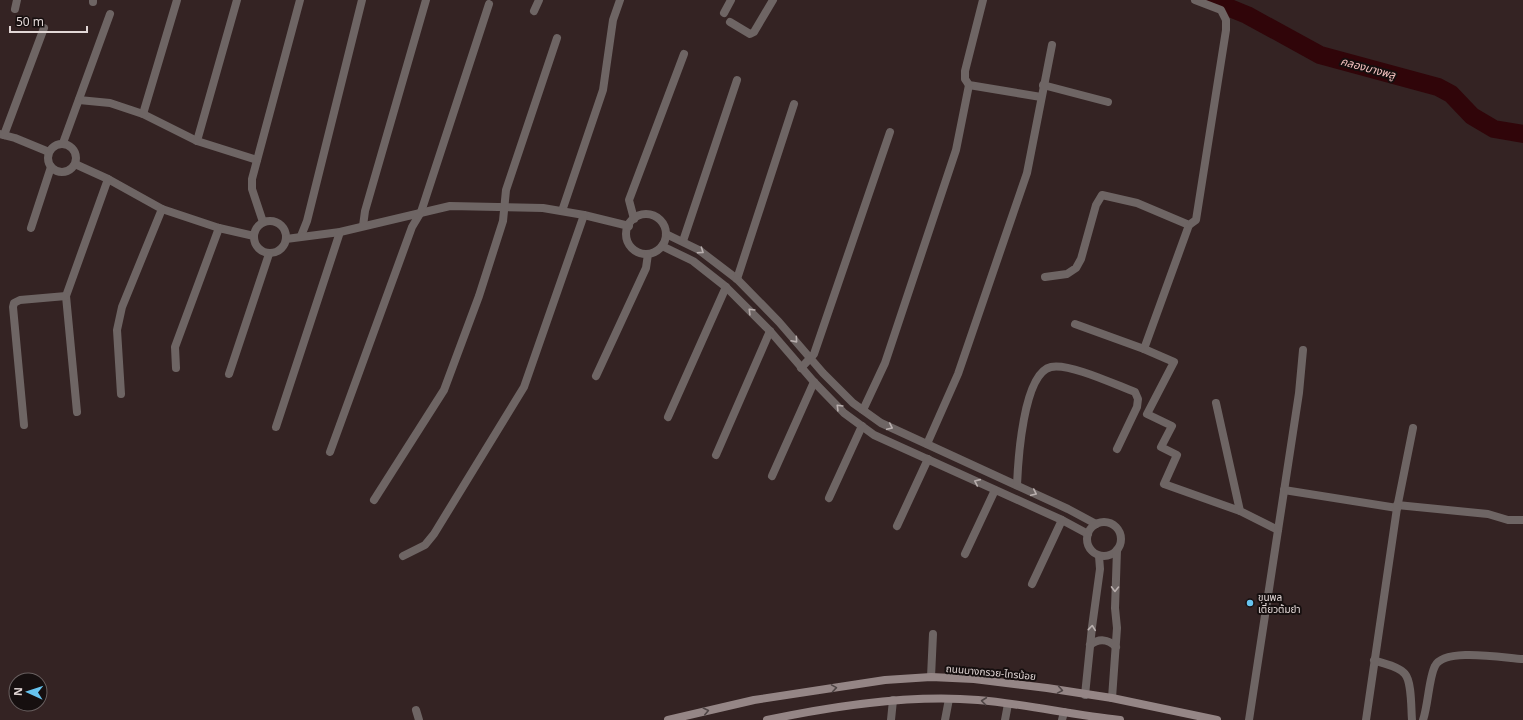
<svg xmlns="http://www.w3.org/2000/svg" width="1523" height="720" viewBox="0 0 1523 720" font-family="'Noto Sans','Noto Sans Thai',sans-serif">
  <rect width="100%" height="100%" fill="#342323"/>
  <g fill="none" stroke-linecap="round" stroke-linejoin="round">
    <polyline stroke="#300509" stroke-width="18" points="1210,0 1247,15 1320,55 1438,87 1451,94 1472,116 1494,129 1523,134"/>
    <g stroke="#6e6564" stroke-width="8">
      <polyline points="983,0 965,71 965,79 969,85 1041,97"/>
      <polyline points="93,2 93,0"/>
      <polyline points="15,9 17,0"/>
      <polyline points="534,11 539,0"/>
      <polyline points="724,13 731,0"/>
      <polyline points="730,22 750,34 754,32 773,0"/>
      <polyline points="1043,85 1108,102"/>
      <polyline points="79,100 110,103 143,114 197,141 257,160"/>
      <polyline points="143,114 177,0"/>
      <polyline points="0,134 15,138 49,152"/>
      <polyline points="4,135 44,28"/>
      <polyline points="197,141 237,0"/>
      <polyline points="63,143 110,14"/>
      <circle cx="62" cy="158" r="14"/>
      <polyline points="75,164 108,179 162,209 219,228 254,236"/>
      <polyline points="562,211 603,90 613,20 620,0"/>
      <circle cx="646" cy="234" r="20"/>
      <polyline points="634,219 629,200 684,54"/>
      <circle cx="270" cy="237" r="16"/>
      <polyline points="263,222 252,189 252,179 300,0"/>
      <polyline points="1189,225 1144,349 1174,362 1147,414 1172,426 1161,447 1177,455 1164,484 1240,511"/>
      <polyline points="363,226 365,211 426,0"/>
      <polyline points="31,228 51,167"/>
      <polyline points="666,234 699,250 737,279 779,322 823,373 853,403 881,423 1068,509 1096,524"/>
      <polyline points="301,236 307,221 362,0"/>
      <polyline points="286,239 340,232 450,206 543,208 584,215 629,226"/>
      <polyline points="683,241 737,80"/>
      <polyline points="662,246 693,261 726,287 770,331 814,382 844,413 874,435 1062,520 1088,534"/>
      <polyline points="1045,277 1067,274 1076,268 1081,259 1096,205 1102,195 1137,203 1189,225 1196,220 1226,30 1226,20 1221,10 1195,0"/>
      <polyline points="737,279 794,104"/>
      <polyline points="1075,324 1144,349"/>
      <polyline points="176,368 175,347 219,228"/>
      <polyline points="801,368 814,354 890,132"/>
      <polyline points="229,374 269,254"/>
      <polyline points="596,376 646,268 648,254"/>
      <polyline points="121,394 117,330 122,307 162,209"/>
      <polyline points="1216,403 1240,511 1278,530"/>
      <polyline points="863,410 885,363 956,150 969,85"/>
      <polyline points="77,412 66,296 108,179"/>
      <polyline points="668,417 726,287"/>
      <polyline points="24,425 13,307 14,303 20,300 66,296"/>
      <polyline points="276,427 340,232"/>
      <polyline points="927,444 958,374 1027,173 1052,45"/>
      <polyline points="330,452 412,227 421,212 489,4"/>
      <polyline points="716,455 770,331"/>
      <polyline points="772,476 814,382"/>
      <path d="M1017,485C1018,462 1023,373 1051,367C1070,363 1116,385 1135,392L1138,399L1137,407L1117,449"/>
      <polyline points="1284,490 1397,508"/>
      <polyline points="829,498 862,426"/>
      <polyline points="374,500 444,390 479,296 503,221 506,190 557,38"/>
      <polyline points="1397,505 1488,514 1508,520 1523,520"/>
      <circle cx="1104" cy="539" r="17"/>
      <polyline points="897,526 928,459"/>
      <polyline points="965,554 995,490"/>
      <polyline points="403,556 425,545 434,534 524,387 584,215"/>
      <polyline points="1032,584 1062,520"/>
      <path d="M1090,645C1099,638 1108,639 1116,647"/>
      <path d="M1374,660C1383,664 1399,666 1405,674C1412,682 1411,709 1412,720"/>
      <polyline points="931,677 933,634"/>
      <polyline points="1085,695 1092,627 1100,569 1099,556"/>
      <polyline points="1112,698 1117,628 1115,608 1117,550"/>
      <polyline points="416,710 419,720"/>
      <polyline points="891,720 893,700"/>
      <polyline points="945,720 949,699"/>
      <polyline points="1005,720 1008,704"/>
      <polyline points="1062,720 1064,712"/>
      <polyline points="1249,720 1299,393 1303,350"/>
      <polyline points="1366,720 1397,508 1413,428"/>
      <path d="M1423,720C1428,706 1429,677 1435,666C1444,647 1504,658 1523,659"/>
    </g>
    <g stroke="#958686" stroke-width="8">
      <polyline points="668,720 754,700 885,680 931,677 974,679 1047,688 1112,698 1217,720"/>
      <path d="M767,720C833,706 911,694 978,700C1026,704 1072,715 1120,720"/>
    </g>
  </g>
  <defs><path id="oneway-chevron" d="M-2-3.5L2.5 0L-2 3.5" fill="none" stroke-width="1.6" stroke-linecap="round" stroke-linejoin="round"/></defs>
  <g stroke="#b9afae">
    <use href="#oneway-chevron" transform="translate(701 251) rotate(34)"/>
    <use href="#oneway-chevron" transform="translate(751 311) rotate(-135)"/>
    <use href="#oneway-chevron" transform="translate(795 340) rotate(49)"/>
    <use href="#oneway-chevron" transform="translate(839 407) rotate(-135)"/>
    <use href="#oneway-chevron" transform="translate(890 427) rotate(25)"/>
    <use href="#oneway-chevron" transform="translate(977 482) rotate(-156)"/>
    <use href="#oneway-chevron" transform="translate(1034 493) rotate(25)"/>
    <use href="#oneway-chevron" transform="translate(1115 589) rotate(91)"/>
    <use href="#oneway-chevron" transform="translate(1092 628) rotate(-84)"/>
  </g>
  <g stroke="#4f4545">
    <use href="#oneway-chevron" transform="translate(834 688) rotate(-9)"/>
    <use href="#oneway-chevron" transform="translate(1060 690) rotate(10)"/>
    <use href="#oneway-chevron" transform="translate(984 701) rotate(-173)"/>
    <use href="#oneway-chevron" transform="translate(706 711) rotate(-13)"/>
  </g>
  <circle fill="#67c4f0" stroke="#160f0f" stroke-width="1.5" cx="1250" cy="603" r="4"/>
  <g text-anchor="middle" stroke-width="4" stroke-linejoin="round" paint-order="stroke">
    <g font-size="10" fill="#e2d7d6" stroke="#160f0f" text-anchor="start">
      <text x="1258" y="601">ขุนพล<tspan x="1258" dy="12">เตี๋ยวต้มยำ</tspan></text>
    </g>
    <g font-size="10" fill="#e2d7d6" stroke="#160f0f">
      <text transform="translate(991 672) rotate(5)" y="4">ถนนบางกรวย-ไทรน้อย</text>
    </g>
    <g font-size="11" font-style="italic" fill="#f6c3c1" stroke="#160f0f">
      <text transform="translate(1368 68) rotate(15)" y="4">คลองบางพลู</text>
    </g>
  </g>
  <g transform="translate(28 692) rotate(273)"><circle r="19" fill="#160f0f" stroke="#685f5f"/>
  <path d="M0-3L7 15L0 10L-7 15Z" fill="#67c4f0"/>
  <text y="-6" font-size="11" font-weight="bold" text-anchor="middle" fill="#e2d7d6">N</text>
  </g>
  <path d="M10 26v6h77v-6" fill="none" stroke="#e2d7d6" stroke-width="2"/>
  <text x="16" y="26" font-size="12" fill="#e2d7d6" stroke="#160f0f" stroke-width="3" paint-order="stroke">50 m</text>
</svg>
